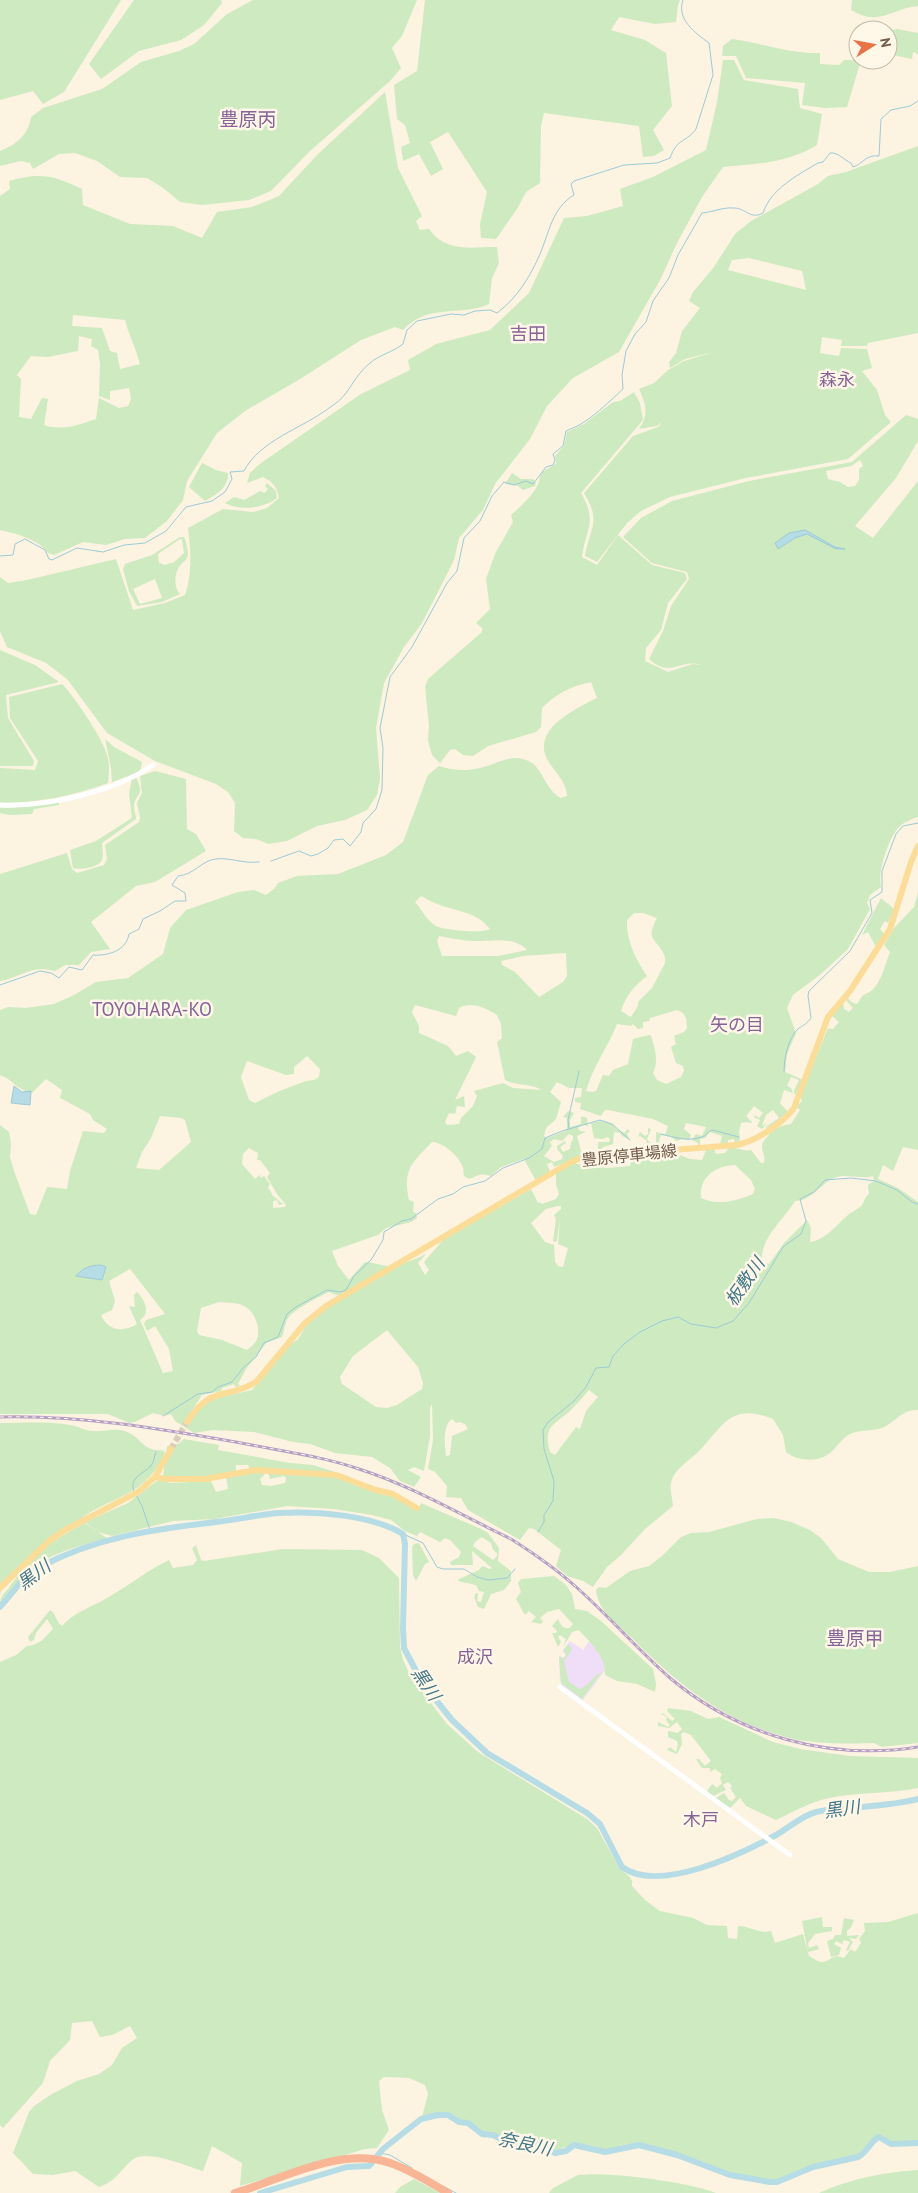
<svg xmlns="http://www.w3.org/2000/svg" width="918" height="2193" viewBox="0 0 918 2193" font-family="'PT Sans','Noto Sans JP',sans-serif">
  <rect width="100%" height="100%" fill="#fcf3e1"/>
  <polygon fill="#f0def8" points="570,1641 583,1650 589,1641 604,1654 606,1669 582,1701 562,1686 560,1680 559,1655 563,1658 566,1655 562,1651"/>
  <g fill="#ceeac0" fill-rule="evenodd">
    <polygon points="0,0 121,0 64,92 43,104 33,91 0,100"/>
    <polygon points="134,0 221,0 222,3 204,25 181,40 139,51 101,79 89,64"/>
    <path d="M253,0H417L402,36L392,48L401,68L390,81L310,151L271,191L249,200L202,205L180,202L162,187L147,178L120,177L97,161L75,153L59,154L33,169L30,163L21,161L0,166V151C16,145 29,134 31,117L43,108L102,89L141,62L179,51L194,44L227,14Z"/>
    <polygon points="425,0 680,0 678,5 676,22 655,24 619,17 611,30 645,40 666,53 672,106 653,130 664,150 654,156 643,157 639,126 544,113 541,126 540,183 526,192 517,209 496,239 481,238 480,224 487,192 448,132 430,142 443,169 431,176 419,154 403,161 401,147 410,143 405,125 397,119 394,85 417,71"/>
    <path d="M852,0H918V6C890,9 879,27 851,10Z"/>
    <polygon points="897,29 918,33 918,54 913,52 912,59 888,54 888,31"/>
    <path d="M732,39C762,43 790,54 820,53V64L839,65L844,60H861L847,107L825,108L802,105L805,83L746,78L736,56H722L723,46Z"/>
    <path d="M723,60H734L744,80L798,89L800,108L822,114L817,145C788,163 756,164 723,167L702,197L678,241L660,280L619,352L573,378L547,406L530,439L495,484L483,510L459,538L454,560L445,578L422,623L404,647L384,683L376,728L380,778L377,795L367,810L345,820L317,826L287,841L268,844L256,839L243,838L234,831L235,803L228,792L216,784L155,761L107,733L67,679L46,663L7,647L0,631V577L8,583L27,580L116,559L133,610L165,603L185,595C192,576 191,548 188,528L223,509L253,512L267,508L279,498C277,487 273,482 263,477L247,483L250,473L261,463L361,394L410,370L408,360L436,344L490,330L529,293L564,218L587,216L623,206L620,189L653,177L706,150L717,102Z"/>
    <path d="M385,92L398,168L422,216L416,221L420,230L429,229C447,253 470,247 497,247L499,263L492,278L489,304C460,317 427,303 403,330L395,327L361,340L300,379L245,411L217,433L187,481L183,500L167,521L145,538L125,539L106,545L83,542L54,555L48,553C38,539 17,534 0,530V196L10,189L9,181C40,172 53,175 82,189L83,205L130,224L173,226L202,238L217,212L252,207L279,196L317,155ZM73,315L125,320C129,336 136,348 140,364L120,369L117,353L110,351L102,328L72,326ZM79,336L92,339L91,346L98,350L100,364L99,396L110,400V391L129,388L131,399L128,406L119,408L99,398L96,419C79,425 62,431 44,425L48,399L42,398L31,419L19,417L21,379L17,375L31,356L48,357L78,351Z"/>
    <path d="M918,146V333L868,343L867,346H841L842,340L822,337L820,353L839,356L841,348L867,349L872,368L862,371L877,390L885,415L891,422L848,459L746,478L670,497L641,511L627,523L597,562L585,556C590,526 602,523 584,493L633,436L658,427L662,422L657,426L639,429C649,415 646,404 639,389L654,383L668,370L684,361L713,352L685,359L670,368L669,362L676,353L682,331L700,308L689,301L693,292L714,267L735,234L751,221L818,184L828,176L846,172ZM749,258L802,271L806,290L728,270L732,260Z"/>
    <path d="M634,392L640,403L643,420L581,493C598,523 586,527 582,557L597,565L618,535L652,565L685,573L687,579L668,603L661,630L646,648L645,661L668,672L693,664L701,665C680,658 671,679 649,659L663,631L671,606L689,579L687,572L652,563L623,537L641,518L672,501L749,481L852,462L906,415L918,419V441L896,478L855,526L873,538L918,481V817C912,819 902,823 898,828C888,840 877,873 881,887L870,895L867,903L870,909L848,949L821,974L793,995L787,1008L796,1033L787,1054L785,1072L803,1080L795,1095L794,1091L799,1080L791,1077L787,1086L791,1088L793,1093L784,1090L780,1103L788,1112L783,1118L765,1129L767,1126L779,1118L773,1110L766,1115L762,1126L767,1123L762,1129L757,1126L760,1120L754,1117L755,1115L759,1118L763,1113L754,1106L746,1116L752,1122L751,1123L747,1122L741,1123L739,1132L740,1143L735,1144L734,1139L728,1140V1144L720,1145L722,1136L710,1132L705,1138L700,1139V1147H699L698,1143L692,1140L696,1134L702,1136L706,1127L686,1123L684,1129L691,1135L689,1140L683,1139L676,1141L672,1137L661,1135L659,1141L663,1147H660L659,1151L653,1150L651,1146L652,1151L646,1150L649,1147L646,1143L647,1141L640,1136L638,1137L640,1132L645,1136L648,1134V1128L651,1129L647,1139L650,1143H656V1132L665,1135L668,1126L653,1119L608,1110H605L601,1116L580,1109L581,1103L575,1102V1098L581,1097L582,1088H569L557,1082L550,1092L561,1102L556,1119L546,1128L544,1136L547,1138L565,1131L567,1129V1118L563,1117L568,1111L574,1113L570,1120V1127L581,1124V1116L587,1118L588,1127L584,1124L578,1128L580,1131L586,1132L577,1136L581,1151L586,1155L554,1167L552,1162L547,1164L550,1171L536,1181L524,1159L501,1167L491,1176C487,1175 482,1174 479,1175C474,1176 472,1180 467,1178C462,1176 464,1171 463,1167C458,1156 445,1143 432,1142C413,1162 402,1169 409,1200L414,1202L413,1212L416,1213L417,1218L411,1222L386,1228L378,1235L332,1251L338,1266L349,1280L365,1262C373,1263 379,1264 386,1266C395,1268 418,1258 426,1254L418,1263L425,1275L429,1270L424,1262L443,1240L531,1189L538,1203L540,1202L542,1204L556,1199L559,1194L556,1185V1173L571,1163L607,1168L630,1166L632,1156L648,1154L661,1160L676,1159L680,1155L690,1159L702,1160L706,1150L714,1149L716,1154L725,1153L729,1148C737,1147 743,1152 751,1150L761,1163H764C766,1156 762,1153 762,1147C762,1141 765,1140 768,1136C774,1127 780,1126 791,1124L800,1110L796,1107L802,1101L801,1098L802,1091L828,1028L833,1029L839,1022L832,1016L843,1001L844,1009L849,1012L853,1008L845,999L847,997L851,1002L857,1004L863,995C880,991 884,967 890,952L884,945L894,928L914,907L918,892V1150L903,1147L893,1171L883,1165L878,1179L898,1188L918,1202V1410C903,1409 896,1421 884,1427C873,1432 861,1429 850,1434C841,1439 837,1447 830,1453C818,1463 797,1461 786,1452L783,1435L773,1419C730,1402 724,1425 699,1451C690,1460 674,1469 671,1483C669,1490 673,1499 673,1506L645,1529L621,1555L607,1567L593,1587L583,1581L567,1576L556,1566L561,1550L534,1529L529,1528L520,1540L468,1510L461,1498L446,1497L447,1486L435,1472L428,1469L433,1440L432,1404L430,1408V1436L424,1471L414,1467L408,1470L421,1477L414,1487L400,1481L390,1468L372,1457L335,1453L310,1444L293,1442L254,1432L213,1430L194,1433L175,1421L171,1414L164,1416L153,1413L135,1422L129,1423L108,1414H0V1125L9,1132L11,1144L10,1157L14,1171L30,1214L36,1215L47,1187L67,1189L70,1171L83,1131L104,1133L107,1129L93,1120L90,1114L60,1098L62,1090L46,1079L32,1093C15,1089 14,1080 0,1075V1010L8,1007L26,1008L54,1004L74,995L96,982L128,978L163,954L170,928L186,910L238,892L254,890L266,895L275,888L278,883L297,876L338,874L386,855L403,842L428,775L439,766C453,771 466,771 480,768C498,764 514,751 532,763C543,771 546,790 561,798L567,796C566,780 554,772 547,759C532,729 575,709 597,698L591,682C571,686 556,694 542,708L541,727L536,732L488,746L473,756L463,755L455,749L450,750L440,763L432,755L428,741L429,725L425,687L428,679L482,632V628L476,623L490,609L486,579L495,554L513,522L511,515C522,505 533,496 539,482C540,479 539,477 541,474C545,468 552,468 556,463L555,456L564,446L567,432L584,424L613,402L620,401ZM860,460L863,466L859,469V480L855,486L848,487L840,482L828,479L826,471L851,466ZM421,896C427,899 434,903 440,905C459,912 477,912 490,929C481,934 444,930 436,926C426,920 422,910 415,902ZM634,913H643L657,918C644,942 658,938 665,957V963L652,988L638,1002V1006L631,1017L621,1011C626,995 634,986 647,976C636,959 626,941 627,920ZM439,936C451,938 463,941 475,941C492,941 514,936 527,950L498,956H442L437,941ZM566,953L567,976L563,982L539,997L515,972L502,965L501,961L523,956ZM415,1005L456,1016L459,1008C471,1001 485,1008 497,1015L501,1024L502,1038L497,1042L505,1080C516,1086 533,1083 541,1090L513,1088L503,1083L474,1091L477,1096L473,1106L461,1118L459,1124L447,1125L445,1122L449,1113L455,1114L457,1106L465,1107L464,1096L455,1100L476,1057L468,1051L456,1056L448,1046L419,1033V1026L412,1012ZM677,1010L683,1013L686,1018L687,1028L684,1032L674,1036L676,1044L671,1047L676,1063L683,1066L684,1071L681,1077L666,1084L657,1080L653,1073C659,1060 655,1049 651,1036L649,1035L633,1039L628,1064L613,1070L609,1076L603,1075L596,1091L592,1092L586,1091C593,1066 608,1047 617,1024L631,1026L633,1024L638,1029L643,1028V1022L649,1021L650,1018ZM307,1056L320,1069L319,1077L314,1080L306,1081L277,1092L255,1103L249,1100L241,1077L247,1061L286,1075L294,1074V1067ZM160,1116L181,1118L185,1120L191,1142L159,1170L136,1168L142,1152L151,1138ZM569,1134L573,1136V1140L571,1142L570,1149L563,1152L560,1147L566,1143L565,1141L557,1146V1149L563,1156L562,1159L554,1162L544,1156L552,1146L550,1142L554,1139L562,1141ZM249,1148L258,1153L257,1160H260L270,1173L267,1177L277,1194L286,1205L285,1207L273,1208V1201L277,1200L279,1205L283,1204L273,1196L268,1187L270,1184L264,1176L261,1178L260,1175L255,1179L242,1164L243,1154ZM735,1165L751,1180L755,1189L753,1194C736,1201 718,1206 701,1198C699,1177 715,1166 735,1165ZM873,1176L874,1181L868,1185L869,1194C864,1198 864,1203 861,1206C857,1210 851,1212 848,1215C836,1225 826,1240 810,1242L811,1228L807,1220L784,1243L769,1264L762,1262C760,1237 784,1220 795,1201C812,1201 820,1184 834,1178C846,1173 861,1180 873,1176ZM558,1206H561V1209L554,1215L556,1219L553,1241L556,1242L557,1240L560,1218L558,1244L568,1248L563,1267L558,1266L555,1262L554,1245L545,1242L531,1223L546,1209ZM96,1265L106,1267L102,1280L76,1276L81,1270ZM130,1269L165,1314L146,1320L144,1324L147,1331L155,1326L169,1349L173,1371L163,1373L140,1320C151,1313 145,1300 137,1292L134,1295L135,1307L129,1306L137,1324C125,1332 108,1332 101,1315L112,1310L115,1301L109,1281ZM329,1292L339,1296L306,1326L298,1339L287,1347L252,1390L208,1400L191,1412L202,1395L221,1391L222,1388L234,1384L235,1387L240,1386L238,1384L246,1369L263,1347L266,1343L282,1337C284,1331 285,1323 288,1318C293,1310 320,1296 329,1292ZM219,1302C228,1303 238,1302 246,1307C255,1313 261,1328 257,1339C256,1343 251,1347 247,1350L222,1340L199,1335L197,1331L201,1308ZM387,1330L418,1367L423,1383L422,1389L397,1405L387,1408L376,1407L342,1384L340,1377L353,1356ZM589,1390L598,1397L586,1411L580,1429L576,1427L555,1455L550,1452C543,1426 553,1426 570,1411C577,1404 583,1397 589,1390ZM452,1419L456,1423L459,1422L465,1424L468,1429L452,1436L450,1455L446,1456C445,1445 442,1426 452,1419Z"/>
    <path d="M202,463L216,470L228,473C229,487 217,494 205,501L189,487Z"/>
    <polygon points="512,473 521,479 533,479 536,483 535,486 523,490 518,486 505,484"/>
    <path d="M267,483L276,491L277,498C263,509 240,511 225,503L234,497L244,500L260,491L265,493L268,489L265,486Z"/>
    <path d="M180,537H184C186,542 188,549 188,554C188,560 182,562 179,567C174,574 174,589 180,594L162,602L137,606L129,591L123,569L125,564L152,555ZM180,539L182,540L184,553L174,562L165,565L159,563L158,554ZM155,579L162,598L140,604L133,589Z"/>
    <polygon points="0,650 35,665 59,682 6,695 8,718 34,761 33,766 0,766"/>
    <path d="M62,684C74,696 103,739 107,755C110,764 109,773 108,783C73,796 37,803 0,803V768L35,770L38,761L10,718L9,697Z"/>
    <polygon points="105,739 114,747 142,762 140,772 112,782 111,768"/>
    <path d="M155,771L186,779L187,829L196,834L206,851L155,882L136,886L91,922L110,949L91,952L79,965H65L55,971C31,965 22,977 0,981V874L67,853L72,869L77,873L104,865L107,859L105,845L139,822L140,817L137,803L142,793L140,776Z"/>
    <path d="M136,777C146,798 135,792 134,806C134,810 136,815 136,819L102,843C102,848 104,856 102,860C98,868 80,870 73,868L70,850L96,841L132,818L129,794L132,779Z"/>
    <polygon points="59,802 59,805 34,809 32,814 9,815 0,813 0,805"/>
    <polygon points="881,898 894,909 888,923 885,921 880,929 884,934 876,947 868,932 862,935"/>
    <polygon points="601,1121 613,1124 616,1129 624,1133 628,1129 630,1131 627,1134 630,1140 622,1136 620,1133 614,1132 613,1144 603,1147 603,1151 605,1153 598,1155 598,1142 609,1142 610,1139 608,1137 602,1139 594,1138 591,1123"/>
    <path d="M0,1423C23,1423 48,1421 70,1425C78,1426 85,1431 93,1431C104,1432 113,1428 124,1431C142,1436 141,1452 163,1450L165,1453C146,1496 114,1495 80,1519C53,1538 28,1562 3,1583L0,1595Z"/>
    <polygon points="184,1439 219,1445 218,1450 290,1463 313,1465 351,1477 250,1469 248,1465 236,1465 236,1472 212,1476 163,1476 167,1446 178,1444"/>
    <path d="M254,1472L266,1473L260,1479L262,1485L271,1486L285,1483L286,1478L284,1476L270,1479L268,1473L336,1476L393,1496L419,1509L421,1503L481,1529L488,1533L499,1548L498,1561L511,1571V1581L504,1590L491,1594L484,1609L478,1607L474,1597L476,1593H478L477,1601L481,1602L484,1592L479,1591L476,1585L458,1581L459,1579L479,1570L482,1566L490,1569L492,1568L472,1551L473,1565H451L450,1562L459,1557L461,1552L450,1540L445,1538L440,1542L420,1532L417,1536L405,1531L391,1520L372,1515L333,1509L287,1506L215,1519L173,1521L112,1536L98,1532L85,1522L128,1503L158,1480L171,1483L211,1481L216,1492L228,1489L226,1477ZM482,1537L491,1543L493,1550L497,1553V1556L493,1560L473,1546L475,1542Z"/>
    <path d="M774,1518L791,1522L810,1530L821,1538L838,1559L869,1572H890L918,1566V1743L882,1747L874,1743C850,1744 809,1744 786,1737C726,1722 677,1684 634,1640C618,1624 599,1614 596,1590L599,1587L606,1588L630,1571L649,1566L662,1556L681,1537L691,1533L709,1532L757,1519Z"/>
    <path d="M85,1523L107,1538C80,1546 45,1554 25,1574C16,1583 8,1594 0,1604C0,1595 6,1592 11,1585C29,1557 55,1538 85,1523Z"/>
    <polygon points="419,1543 429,1562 425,1564 416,1581 413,1575 412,1547 414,1544"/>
    <path d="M196,1545L201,1560L204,1561L283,1549L362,1550L379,1558L399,1578L400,1647L403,1660L410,1675L430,1702L447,1724L478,1752L587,1819L597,1828L620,1869L629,1876L632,1881V1886L645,1900L660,1911L693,1918L707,1925L727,1926L728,1938L737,1939L738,1926C751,1926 758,1934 771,1931L775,1943L803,1934L809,1956C825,1966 823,1962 836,1956L844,1958L851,1949L855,1952L861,1943L859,1939L865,1931L864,1923L888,1922L918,1913V2144L898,2146L880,2135C870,2139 868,2149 860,2155L818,2164L776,2180H762L732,2173L680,2154L639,2144L622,2145L606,2150L578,2144L555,2150L531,2142H509L495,2134L483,2132L468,2122L459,2120L447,2113L422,2117L428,2094L425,2085L409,2078L384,2077L379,2081L382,2110L389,2130L377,2148L365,2149L240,2186L242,2163L212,2146L203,2171C186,2166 146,2148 132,2160C120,2171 115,2182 99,2187L75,2171L53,2175L33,2174L13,2153L29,2112L34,2106L52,2094L77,2081L99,2074L112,2065L122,2048L137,2038L130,2026L112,2035L100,2037L92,2021L72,2023L70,2040L50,2061L43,2083L3,2128L0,2125V1662L16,1655L27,1646C39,1646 46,1636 53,1629L47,1619L36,1633L34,1640L30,1642L28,1637L50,1610C56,1613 56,1622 62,1626C78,1609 94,1607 112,1595C131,1584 148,1570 169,1560L173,1568L193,1565L197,1560L192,1548Z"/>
    <path d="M554,1576L566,1585L572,1594L575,1609L587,1611L601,1621L653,1669L656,1684L655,1692L637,1684L617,1681L605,1675C606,1656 590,1643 579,1630L572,1632L563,1647L566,1639L560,1635L558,1637L561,1642L558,1647L552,1633H556L557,1631L552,1626L558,1619C561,1625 562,1629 570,1628L573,1624L559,1609L547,1612L540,1618L543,1621L541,1624L531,1622L536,1617L529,1611L525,1615L516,1599L521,1592L518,1583L521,1579Z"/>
    <path d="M568,1644L572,1649L564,1661L569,1682L580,1689C590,1686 594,1674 602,1672L582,1699L561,1683L559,1657L564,1658L566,1655L564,1650Z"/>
    <path d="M668,1708L691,1711L708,1719L719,1717L773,1742L800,1749L850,1756L918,1758V1788C889,1794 858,1792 829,1798C810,1802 793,1812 776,1820L746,1806L740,1798L730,1808L716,1798L724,1793L729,1800L732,1801L736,1797L730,1788L732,1786L728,1782L723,1785L726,1790L713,1796L707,1791L712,1784L717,1788L722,1783L720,1778L722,1774L715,1769L710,1772V1768H702L696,1759H699L705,1766L711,1761L691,1735L684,1732L681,1734L682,1744L677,1754L667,1750L670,1747L676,1752L678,1745L677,1741L668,1737V1731L678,1733L682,1729L677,1722L669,1728L658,1726V1722L668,1727L670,1725L666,1720L667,1717L661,1714L663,1713L672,1721L675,1719L667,1711Z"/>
    <polygon points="822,1917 823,1927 832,1927 832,1931 815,1934 808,1943 809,1948 817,1945 819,1949 808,1952 802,1921"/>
    <polygon points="844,1918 854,1920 851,1927 847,1931 847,1936 859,1935 856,1939 849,1938 853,1942 848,1951 846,1950 850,1942 844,1940 842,1944 836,1941 834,1944 841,1948 839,1955 831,1957 827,1941 833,1939 835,1935 841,1935"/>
    <path d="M918,2170V2193H819C850,2179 884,2172 918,2170Z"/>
    <path d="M578,2175C607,2171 689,2182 716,2193H549L553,2188Z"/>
    <polygon points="414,2179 440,2193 395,2193 400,2187"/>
  </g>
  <g fill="#b6dce6" stroke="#9ccbd8">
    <polygon points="805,530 835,547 845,549 836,549 807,534 795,538 778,549 775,543 789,533"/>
    <polygon points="14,1086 22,1092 31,1091 30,1105 11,1103"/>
    <path d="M101,1265L106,1267L102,1280L76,1276C82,1268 91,1265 101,1265Z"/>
  </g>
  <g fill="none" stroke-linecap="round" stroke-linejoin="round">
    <g stroke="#9ccbd8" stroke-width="1">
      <path d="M0,556L13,555L15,544L25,539L45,550L49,559L52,560L77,548L103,552L124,545L145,543L166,531L186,507L212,501L225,492L232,479L230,472L244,471C260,440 303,428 329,408C335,404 342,399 346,393C354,382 359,372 370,363C379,355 393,352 403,344L407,330L417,321L451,314L464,315L475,311L490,310L497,313C517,298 530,277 540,254C549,233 552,208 574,195L571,184L574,181L624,165L657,163L670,158C677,138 687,142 696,129L713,75L709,43C695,33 676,19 683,0"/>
      <path d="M271,861L299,851L311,856L318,854L328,848L334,840L343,839L350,846L361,832L363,823L376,809L382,790L383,748L380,728L390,677L412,647L447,583L457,571L464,538L480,521L492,496L504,482L514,485L526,481L533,484L546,467L553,465L555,460L553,454L563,446L566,431C572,428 579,426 584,422C598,413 611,400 623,389L622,375L626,351L635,334L646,322L653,301L669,278L678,255L702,213C713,212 723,207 734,208C746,208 750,220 763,213C771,189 796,176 818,163L823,162L830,153C838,152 844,160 851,163L853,167C863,164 866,154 879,156L881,119L891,110L910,106L918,101"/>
      <path d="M0,985L40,971L51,973L59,978L69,967L82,970L93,955C108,956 126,951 129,934L139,929L143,919L160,911L175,901H186L185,893L172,885L178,876C194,875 202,860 216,859C229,857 243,864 259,862"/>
      <path d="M784,1072C784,1059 788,1038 798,1029C803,1025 807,1024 811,1018L808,996L809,991L850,951L872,913L870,900L882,892V871L896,834L903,826L918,823"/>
      <polyline points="569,1128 568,1120 579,1071"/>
      <path d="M661,1134C673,1137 688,1142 702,1137C706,1136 707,1132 712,1130L739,1137"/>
      <polyline points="163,1416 198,1394 212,1392 218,1387 232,1382 243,1368 256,1357 264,1343 278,1337 287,1314 296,1307 327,1290 340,1292 346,1290 354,1276 371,1260 383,1240 384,1232 402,1221 411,1219 438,1199 453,1194 463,1187 485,1181 503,1168 529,1158 542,1149 545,1138 562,1131 600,1120 612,1124 630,1140"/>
      <path d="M134,1491C129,1478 142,1474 150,1467C154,1463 154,1457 156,1452"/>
      <polyline points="136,1495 142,1506 150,1530"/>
      <polyline points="538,1532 544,1522 544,1515 553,1501 554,1481 544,1449 543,1430 548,1422 574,1401 586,1387 596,1368 609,1367 613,1356 624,1344 640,1332 662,1321 678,1317 691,1324 716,1328 733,1321 749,1303 783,1247 801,1234 806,1221 800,1199 814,1192 825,1180 851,1178 876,1181 897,1190 912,1202 918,1204"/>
      <polyline points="403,1534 423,1543 437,1567 443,1569 464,1569 477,1577 488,1580 507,1578 515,1569"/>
      <polyline points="380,2153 390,2155 412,2168"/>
      <polyline points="443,2186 456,2193"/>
    </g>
    <g stroke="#b6dce6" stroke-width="6">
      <path d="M0,1607C13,1593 23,1576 40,1567C96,1537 155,1529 216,1522C238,1520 259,1514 280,1513C317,1511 372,1515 403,1534L405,1544L403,1628L404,1648L423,1684L452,1720L487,1753L587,1813L600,1824L622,1867C659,1894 741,1854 776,1835C789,1828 801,1816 816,1812C826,1809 839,1809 850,1808C872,1806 896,1805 918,1799"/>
      <path d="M260,2193L347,2167L369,2166L383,2149L421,2119L438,2115H448L459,2122L468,2123L482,2134L493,2135L509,2143L538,2144L555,2153L566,2151L574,2145L605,2152L639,2145L677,2155L730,2175L770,2182H777L813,2167L858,2157C868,2152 870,2141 879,2137L891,2144L918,2143"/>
    </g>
    <polyline stroke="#dacdbb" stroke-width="6" stroke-dasharray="6 3" stroke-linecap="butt" points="171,1449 187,1422"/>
    <g stroke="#fff" stroke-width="5">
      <path d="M0,805C47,807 114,792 153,765"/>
      <polyline points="560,1687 790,1855"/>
    </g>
    <g stroke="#fcdd98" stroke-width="6">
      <path d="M187,1422C212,1384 223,1401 256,1382L305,1323L326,1306L571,1162L583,1157L736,1145C755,1142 783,1123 794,1108L828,1017L850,991L890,929L911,862L918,846"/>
      <polyline points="155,1477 166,1479 205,1479 256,1470 336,1475 376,1490 393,1494 417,1508"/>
      <polyline points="0,1588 49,1541 65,1530 138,1492 155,1477 171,1449"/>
    </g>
    <path stroke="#f8b697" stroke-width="8" d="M235,2193C283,2179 340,2146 390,2163C411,2170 429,2182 448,2193"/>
    <g stroke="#b6a0c5" stroke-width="3">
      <path id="rail" d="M0,1417C82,1415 161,1429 241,1443C281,1451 321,1456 359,1469C412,1486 461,1515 511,1539C533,1553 555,1568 575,1586C608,1615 637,1649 670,1678C739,1736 829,1761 918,1747"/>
    </g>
    <use href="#rail" stroke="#fff7e8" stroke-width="1" stroke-dasharray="4" stroke-linecap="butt"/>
  </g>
  <g text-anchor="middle" stroke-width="5" stroke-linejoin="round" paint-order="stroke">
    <g font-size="16" fill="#745a48" stroke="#fff7e8">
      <text transform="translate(629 1155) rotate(-6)" y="6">豊原停車場線</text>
    </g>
    <g font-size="18" fill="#896398" stroke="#fff7e8">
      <text x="528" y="340">吉田</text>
      <text x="837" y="386">森永</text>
      <text x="737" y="1031">矢の目</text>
      <text x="475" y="1663">成沢</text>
      <text x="701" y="1826">木戸</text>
    </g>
    <g font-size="18" font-style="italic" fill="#417888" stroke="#fff7e8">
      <text transform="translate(745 1282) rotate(-55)" y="6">板敷川</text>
      <text transform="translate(34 1575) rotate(-37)" y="6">黒川</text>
      <text transform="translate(426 1684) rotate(56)" y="6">黒川</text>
      <text transform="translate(842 1809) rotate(-8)" y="6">黒川</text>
      <text transform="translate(525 2144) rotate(12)" y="6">奈良川</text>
    </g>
    <g font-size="19" fill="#896398" stroke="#fff7e8">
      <text x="248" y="126">豊原丙</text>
      <text x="152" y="1016">TOYOHARA-KO</text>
      <text x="855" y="1645">豊原甲</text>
    </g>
  </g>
  <g transform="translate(873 45) rotate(79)"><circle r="24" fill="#fff7e8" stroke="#c7b8a8"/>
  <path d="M0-4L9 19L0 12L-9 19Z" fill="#e97344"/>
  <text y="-8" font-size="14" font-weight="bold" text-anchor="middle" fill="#745a48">N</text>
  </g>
</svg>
